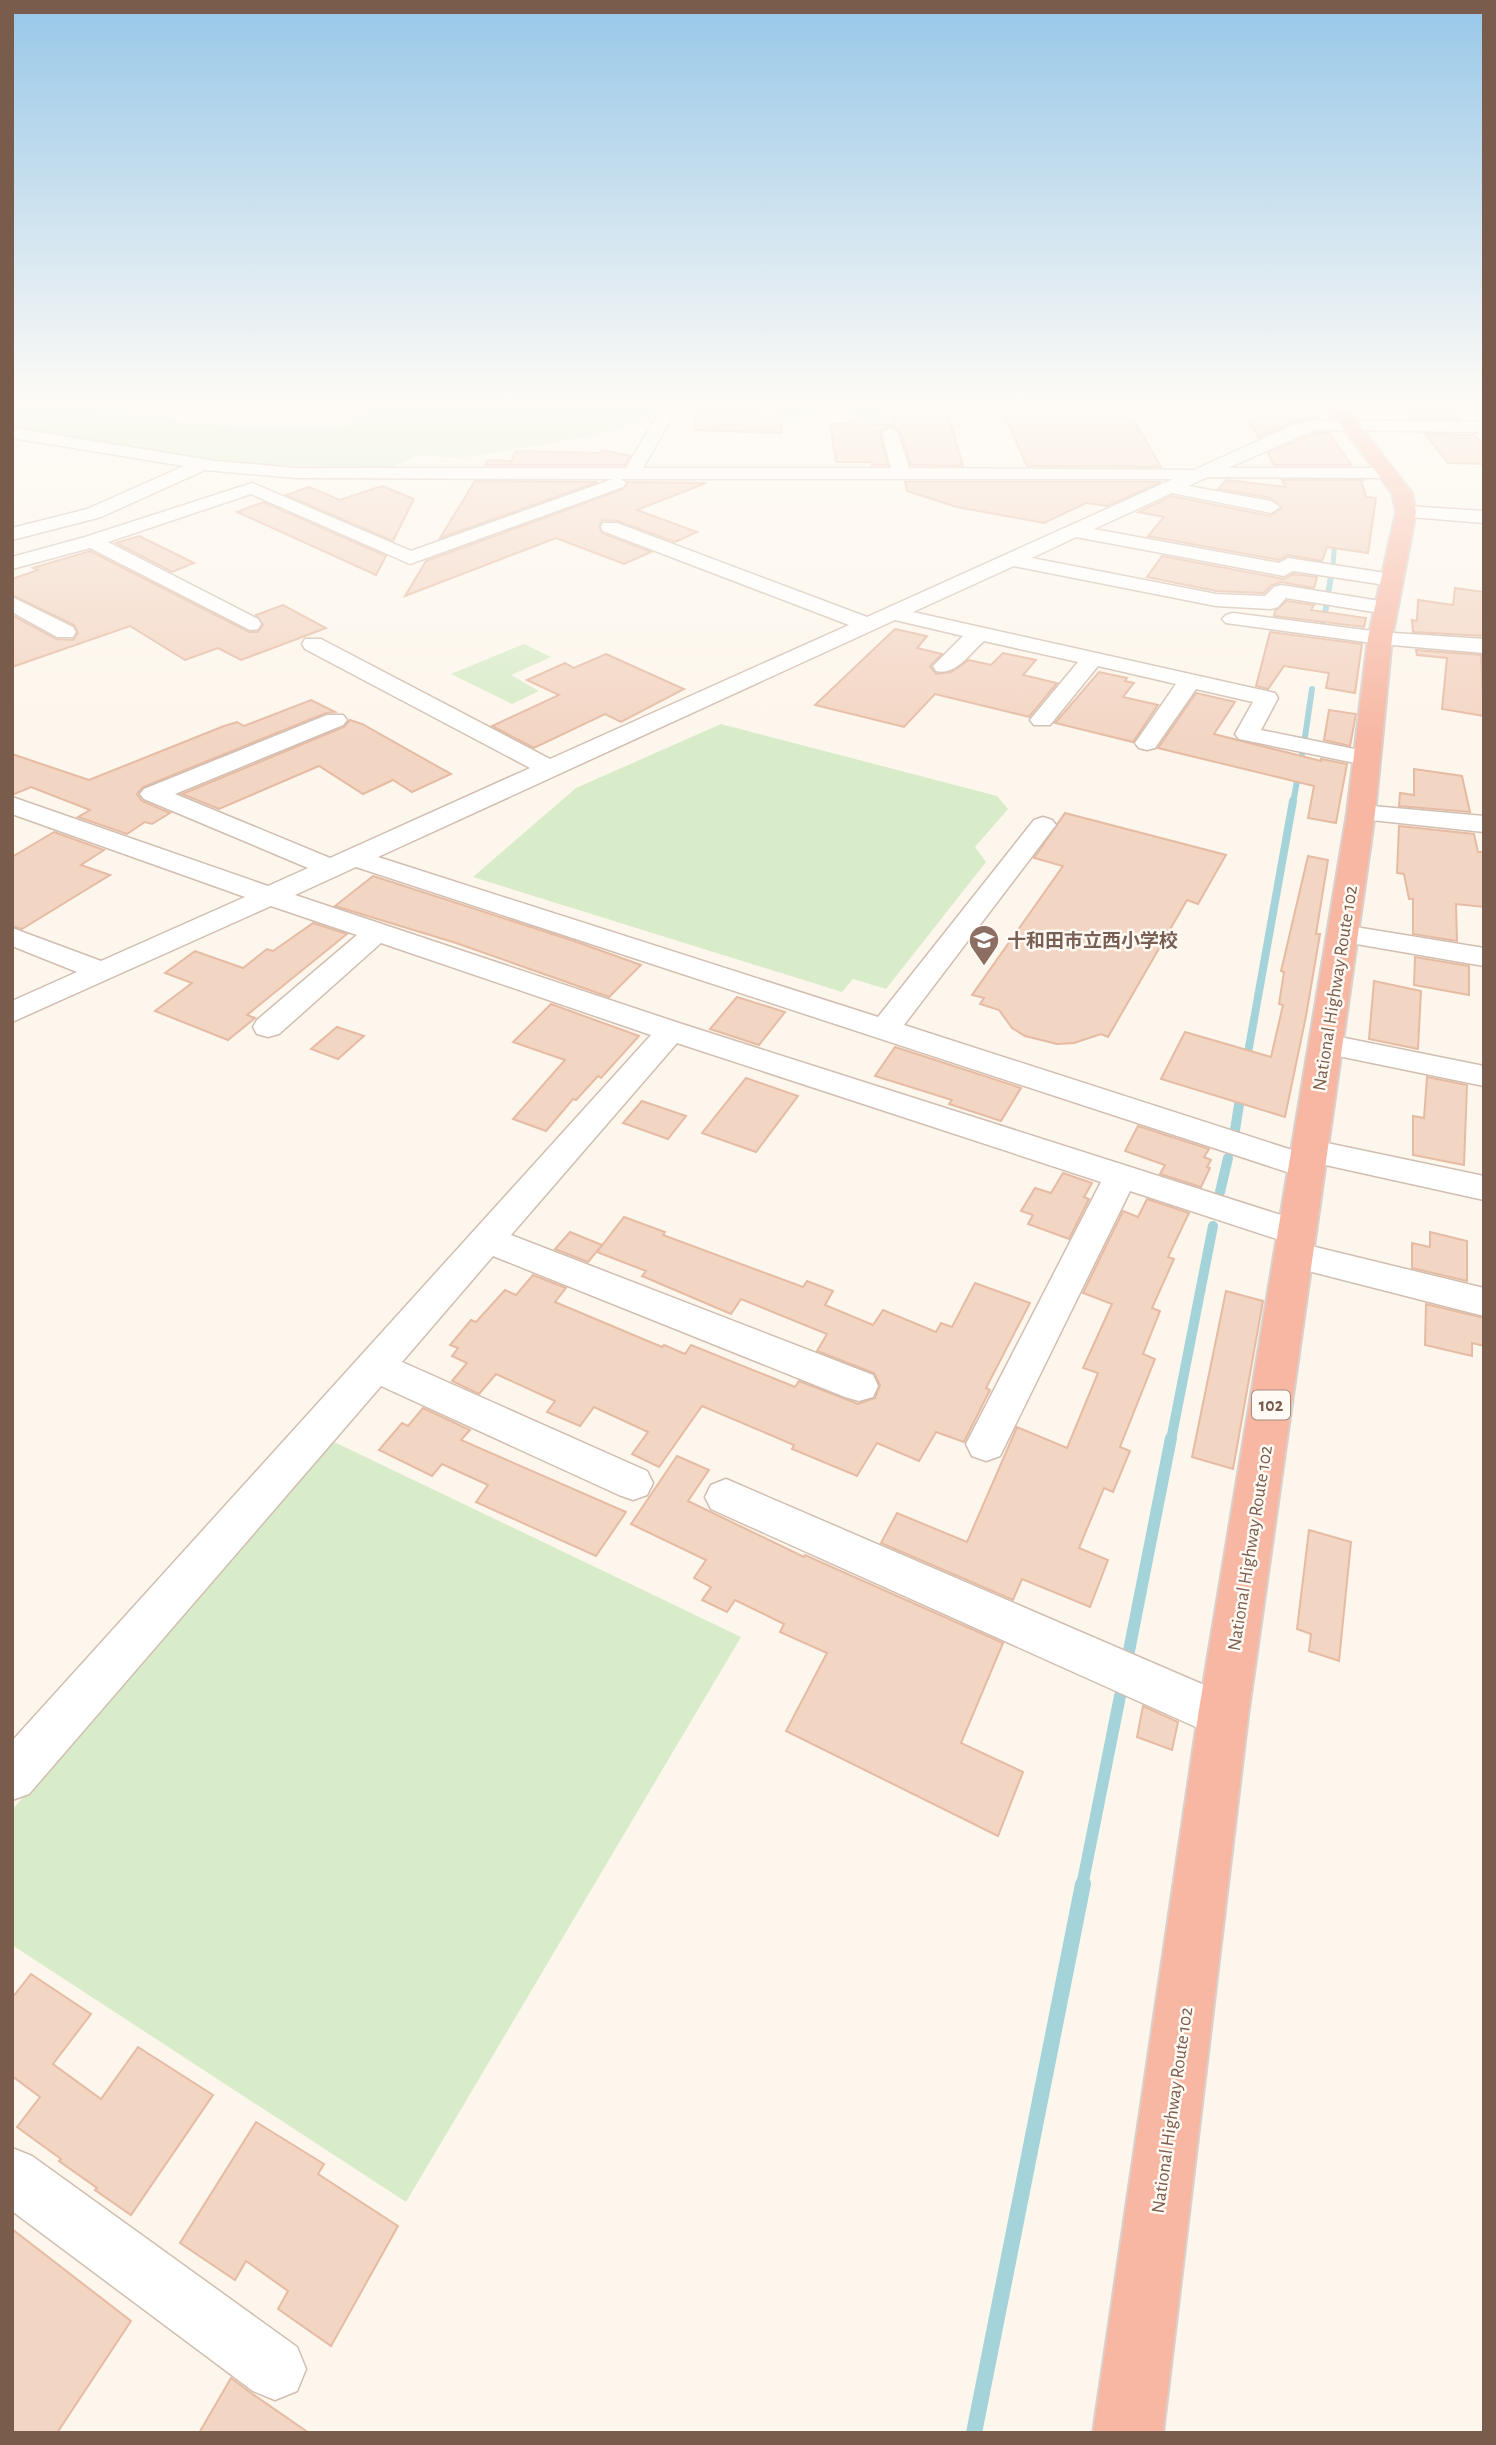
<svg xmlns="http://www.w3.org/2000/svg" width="1496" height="2445" viewBox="0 0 1496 2445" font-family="'Alegreya Sans','Noto Sans JP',sans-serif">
  <rect width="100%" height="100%" fill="#fdf6ec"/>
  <g fill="#d8ecc9">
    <polygon points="12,399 54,399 76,405 174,420 246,427 343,427 378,399 676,399 630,425 593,436 461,458 419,455 392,467 236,464 12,428"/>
    <polygon points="777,404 805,404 805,411 814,412 815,420 775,421"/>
    <polygon points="849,404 885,404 888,422 879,422 883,443 838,434 837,422 851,422"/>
    <polygon points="524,644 551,657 511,675 539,691 512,704 451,674"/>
    <polygon points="721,724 997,796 1008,809 975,847 986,862 886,989 853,979 842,992 473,877 576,788"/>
    <polygon points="330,1440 741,1637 406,2202 12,1945 12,1810"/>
  </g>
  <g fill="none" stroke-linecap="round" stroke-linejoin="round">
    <g stroke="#a5d3da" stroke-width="5">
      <polyline points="1341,488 1347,479 1363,479"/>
      <polyline points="1333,566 1335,538"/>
    </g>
    <g stroke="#a5d3da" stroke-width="6">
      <polyline points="1328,595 1331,576"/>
      <polyline points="1323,622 1327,603"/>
      <polyline points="1305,737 1312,689"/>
      <polyline points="1293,803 1302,754"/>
    </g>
    <polyline stroke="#a5d3da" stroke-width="8" points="1246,1064 1293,801"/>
    <g stroke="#a5d3da" stroke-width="10">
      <polyline points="1235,1130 1241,1092"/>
      <polyline points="1220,1192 1228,1158"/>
      <polyline points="1171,1440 1213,1226"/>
    </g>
    <g stroke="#a5d3da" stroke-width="12">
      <polyline points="1128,1656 1171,1438"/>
      <polyline points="1082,1886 1120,1696"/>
    </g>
    <polyline stroke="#a5d3da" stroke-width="16" points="974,2433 1083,1884"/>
  </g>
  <g fill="#f3d5c3" stroke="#e6bba3" stroke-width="2">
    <polygon points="1126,407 1161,467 1027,466 1001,408"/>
    <polygon points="1241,407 1312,407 1319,417 1292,422 1259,438"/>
    <polygon points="783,408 781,433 695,430 696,409"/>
    <polygon points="893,408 946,408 963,466 911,465 900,432 891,426 880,432 888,465 872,465 872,462 836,462 830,424 894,425"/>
    <polygon points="1406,410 1450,410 1459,419 1413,419"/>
    <polygon points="1315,433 1329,433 1351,465 1274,465 1268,453"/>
    <polygon points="1425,434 1474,435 1484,445 1484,464 1448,463"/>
    <polygon points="602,450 630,456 625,465 485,465 488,460 511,461 516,451 600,453"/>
    <polygon points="1226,480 1286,487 1282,480 1361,480 1366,497 1376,498 1368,553 1327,547 1322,561 1288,555 1279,560 1148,536 1164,517 1138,512 1172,496 1270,516 1282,508 1271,498 1218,489"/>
    <polygon points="475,481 598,482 440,538"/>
    <polygon points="628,482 706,483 637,510 697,532 675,542 618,521 603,520 599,526 602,533 651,552 624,564 556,538 405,596 426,561 624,489"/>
    <polygon points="905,482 1161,482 1107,506 1086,503 1044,523 957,507 907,491"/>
    <polygon points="382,486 414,499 393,541 286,495 309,487 340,500"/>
    <polygon points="263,502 386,556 376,575 237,512"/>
    <polygon points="139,536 194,563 172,572 116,543"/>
    <polygon points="90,551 249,632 258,632 263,625 256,615 283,605 326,628 241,660 218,648 185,660 130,626 12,667 12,615 56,639 73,640 78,633 74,625 12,595 12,579 38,570 33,568"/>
    <polygon points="1162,556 1284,579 1293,574 1317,577 1314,588 1281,582 1272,585 1264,593 1216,591 1147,577"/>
    <polygon points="1455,588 1484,592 1484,636 1413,632 1412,620 1417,621 1418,600 1453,605"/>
    <polygon points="1287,601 1314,605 1311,610 1366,618 1364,627 1274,616 1275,611"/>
    <polygon points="895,629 927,636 917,648 942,654 930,666 936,674 951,672 969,660 991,665 1003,653 1036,660 1023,675 1057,683 1029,717 935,694 904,727 815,705"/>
    <polygon points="1270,632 1362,644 1355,693 1326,688 1329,673 1284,666 1268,689 1256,686"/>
    <polygon points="1416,650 1481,655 1484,716 1442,709 1447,658 1417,655"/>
    <polygon points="606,654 684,689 621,722 605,714 534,748 492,726 559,695 527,680 565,663 574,668"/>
    <polygon points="1099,672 1127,678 1125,681 1134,683 1123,697 1158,705 1133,742 1055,723"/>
    <polygon points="1196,693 1235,702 1214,734 1321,761 1321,759 1347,764 1336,823 1308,818 1314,786 1158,748"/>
    <polygon points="311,700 335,712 326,713 143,787 137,794 142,801 170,813 152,824 145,822 127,834 78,817 90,810 31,787 12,795 12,754 89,780 224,726 237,722 244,726"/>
    <polygon points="1329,710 1356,714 1350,746 1324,740"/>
    <polygon points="350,720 362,724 451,774 412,792 393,780 363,794 319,766 219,809 182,794 344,727"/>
    <polygon points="1414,769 1462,776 1470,812 1399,806 1400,793 1414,795"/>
    <polygon points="1065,813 1226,855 1198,904 1187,900 1108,1037 1101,1034 1074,1043 1057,1044 1025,1036 1012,1028 999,1010 980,1004 984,998 972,995 1063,866 1034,858"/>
    <polygon points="1399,826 1474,834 1478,852 1484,852 1484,907 1456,904 1457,941 1413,934 1413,899 1409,899 1404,874 1397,873"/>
    <polygon points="54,832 104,850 81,865 110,875 22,929 12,926 12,857"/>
    <polygon points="1308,856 1328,860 1316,934 1320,934 1306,1016 1285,1117 1161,1079 1185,1032 1271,1057 1283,1005 1279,1004 1284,972 1281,971"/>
    <polygon points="373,876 574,941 641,965 609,997 456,943 335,906"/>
    <polygon points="313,923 347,934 247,1015 255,1018 228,1040 155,1011 192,983 165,973 195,951 243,968 267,949 273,951"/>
    <polygon points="1415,957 1469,966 1469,995 1414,985"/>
    <polygon points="1374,981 1421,991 1418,1049 1369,1039"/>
    <polygon points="737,997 785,1012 759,1045 710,1029"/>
    <polygon points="551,1004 639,1036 601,1078 598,1076 576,1100 573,1099 546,1131 513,1119 565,1060 513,1042"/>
    <polygon points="337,1027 364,1036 338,1059 311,1049"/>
    <polygon points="895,1047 920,1055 1021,1088 1001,1121 949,1104 952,1100 875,1076"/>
    <polygon points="1427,1077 1467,1085 1464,1165 1413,1155 1413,1116 1424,1118"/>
    <polygon points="746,1078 798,1096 756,1152 702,1133"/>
    <polygon points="642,1101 686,1116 668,1139 623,1123"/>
    <polygon points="1138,1126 1209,1149 1204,1157 1211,1160 1207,1167 1210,1168 1201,1187 1160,1174 1165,1165 1125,1151"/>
    <polygon points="1063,1173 1092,1183 1084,1197 1089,1199 1069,1239 1028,1224 1033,1215 1021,1211 1035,1188 1051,1193"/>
    <polygon points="1147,1199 1189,1213 1168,1257 1174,1259 1152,1308 1160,1311 1143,1354 1155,1359 1120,1447 1130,1451 1113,1492 1104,1488 1079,1548 1108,1560 1090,1607 1022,1579 1013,1600 881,1543 897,1513 967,1542 1017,1427 1067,1448 1098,1373 1083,1368 1112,1304 1083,1293 1123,1211 1138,1217"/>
    <polygon points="624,1217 665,1232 663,1235 803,1287 807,1281 833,1291 825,1305 873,1325 883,1310 936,1332 941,1323 952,1327 975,1283 1030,1303 986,1388 990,1390 964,1442 936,1432 919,1461 877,1443 857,1476 792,1449 794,1445 702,1406 659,1467 632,1454 648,1432 594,1407 580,1426 547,1412 555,1401 496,1374 479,1394 452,1381 467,1363 452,1356 458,1348 450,1345 471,1320 476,1322 505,1290 516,1295 533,1275 566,1288 555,1302 662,1347 664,1345 685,1354 691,1345 795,1387 799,1381 858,1404 875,1398 880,1385 874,1373 817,1351 827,1334 741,1299 731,1314 642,1276 646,1271 597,1252"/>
    <polygon points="570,1232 602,1245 588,1262 555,1249"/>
    <polygon points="1430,1232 1467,1241 1467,1281 1412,1268 1412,1243 1430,1247"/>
    <polygon points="1226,1291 1263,1301 1233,1469 1192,1457"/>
    <polygon points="1426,1304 1484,1318 1484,1346 1472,1343 1472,1356 1425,1345"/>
    <polygon points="423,1408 470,1430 461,1440 626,1512 596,1556 476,1502 488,1485 442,1464 432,1476 379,1450 402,1423 408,1426"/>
    <polygon points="677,1456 709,1470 688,1501 804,1557 805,1555 1003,1643 961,1743 1023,1772 998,1836 786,1731 827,1653 780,1632 784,1624 735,1600 727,1612 702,1600 711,1587 694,1578 706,1560 631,1524"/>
    <polygon points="1309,1530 1351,1542 1339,1661 1309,1651 1311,1634 1297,1629"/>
    <polygon points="1143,1706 1178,1722 1172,1750 1137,1737"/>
    <polygon points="31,1974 91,2014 53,2064 101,2099 138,2047 213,2095 131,2215 95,2190 97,2188 59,2161 61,2159 17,2127 40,2097 12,2076 12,1998"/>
    <polygon points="256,2122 324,2164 318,2174 398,2226 331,2346 278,2309 288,2291 246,2261 235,2280 180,2243"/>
    <polygon points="12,2229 131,2321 57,2433 12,2433"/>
    <polygon points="231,2378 251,2393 309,2433 199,2433"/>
  </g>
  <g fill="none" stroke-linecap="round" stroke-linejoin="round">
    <g stroke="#d1beb0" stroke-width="3">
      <g id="minor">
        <path d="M678,399H1338L1330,404L688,406L680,408L674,414L643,468H891L882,433L890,428L898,433L909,468L1194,470L1293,425L1313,420L1484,422V432L1314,430L1228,468H1386L1395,473L1386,478L1208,477L1188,486L1271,501L1280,507L1271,513L1172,493L1094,529L1279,563L1288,558L1392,574L1399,576L1402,580L1399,584L1392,586L1293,571L1284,576L1076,537L1032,558L1216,594L1265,596L1274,587L1281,585L1386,602L1393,604L1396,608L1393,612L1386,614L1286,598L1278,607L1271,609L1216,606L1014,566L913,612L1275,693L1278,698L1261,730L1374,753L1377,758L1374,763L1365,765L1239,739L1235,734L1253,702L1196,689L1155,748L1147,750L1139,748L1135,743L1176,684L1098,666L1050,725H1034L1030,720L1034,715L1078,662L984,641C970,653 956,676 936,671L933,666L963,636L895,620L378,857L878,1017L1034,820L1043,817L1052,820L1056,825L1052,830L904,1025L1292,1150L1296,1142L1308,1139L1484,1176V1200L1321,1164L1317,1174L1305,1178L1293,1174L356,867L295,895L682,1024L1309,1224L1315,1233L1309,1242L1303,1244L1484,1288V1316L1281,1264L1276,1255L1281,1246L1289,1243L1130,1191L1000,1456L986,1461L972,1456L966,1444L1101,1182L677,1043L511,1235L873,1375L878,1386L873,1397L859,1401L845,1397L493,1256L402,1362L647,1471L653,1483L647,1495L633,1500L619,1495L381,1386L29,1794L12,1800V1741L651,1035L381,943L279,1034L268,1037L257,1034L253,1027L257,1020L357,935L271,906L12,1022V1001L77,972L12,946V928L101,961L245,897L12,814V797L268,886L308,868L144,799L140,794L144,789L327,715H343L347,720L343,725L175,794L330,858L530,768L305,649L302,644L305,639H321L550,759L849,625L603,531L601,527L603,523H617L867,617L1173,479H621L626,483L623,487L410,564L251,494L108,542L258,619L261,624L258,629L250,630L90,548L12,569V557L85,537L252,483L411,551L613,479L297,478L205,470L101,517L12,540V528L87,509L184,466L12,438V428L216,461L297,468H626L661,409L668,402Z"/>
        <polygon points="1390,399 1484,399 1484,407 1396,407 1390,405 1388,402"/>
        <polygon points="1406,506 1484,511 1484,523 1399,516 1397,512 1399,508"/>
        <polygon points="12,597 73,627 76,632 73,637 57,637 12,612"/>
        <polygon points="1233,613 1380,632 1484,639 1484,653 1380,644 1226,623 1222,619 1226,615"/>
        <polygon points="1361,805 1484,816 1484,832 1352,818 1348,813 1352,808"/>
        <polygon points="1343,925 1484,948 1484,966 1333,940 1329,934 1333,928"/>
        <polygon points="1325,1034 1484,1066 1484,1086 1314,1051 1310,1044 1314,1037"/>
        <polygon points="726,1479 1239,1700 1246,1716 1239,1732 1223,1738 1207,1732 711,1509 705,1497 711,1485"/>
        <polygon points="12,2148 32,2156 297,2347 306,2369 297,2391 275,2400 253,2391 12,2211"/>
      </g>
    </g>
    <g stroke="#dad1cd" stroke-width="4">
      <polygon id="highway" points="1321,399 1339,399 1412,493 1416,512 1392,638 1375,813 1248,1716 1163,2433 1093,2433 1198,1716 1347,813 1368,638 1396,512 1392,493"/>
    </g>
    <use href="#minor" fill="#fff" fill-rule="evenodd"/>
    <use href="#highway" fill="#f7b7a3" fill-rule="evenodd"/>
  </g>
  <linearGradient id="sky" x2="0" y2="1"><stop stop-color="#97c7e8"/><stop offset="0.54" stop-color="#fefbf6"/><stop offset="1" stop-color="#fefbf6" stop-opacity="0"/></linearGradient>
  <rect width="1496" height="741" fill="url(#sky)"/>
  <defs>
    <g id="school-pin" transform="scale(1.575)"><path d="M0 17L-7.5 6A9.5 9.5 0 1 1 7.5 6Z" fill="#8d6e63" stroke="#fffaf3"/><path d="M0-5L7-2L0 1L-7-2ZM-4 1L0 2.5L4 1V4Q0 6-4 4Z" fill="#fff"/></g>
  </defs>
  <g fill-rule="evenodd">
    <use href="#school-pin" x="984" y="940"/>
  </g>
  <g text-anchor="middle" stroke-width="5" stroke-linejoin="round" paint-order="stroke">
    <rect fill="#fffaf3" stroke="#a28b7f" stroke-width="2" x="1252" y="1390.5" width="38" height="29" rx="5"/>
    <g font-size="18" font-weight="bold" fill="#7a5c4d">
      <text x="1271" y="1411">102</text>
    </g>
    <g font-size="19" font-weight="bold" fill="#785e54" stroke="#fffaf3" text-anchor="start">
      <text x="1007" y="947">十和田市立西小学校</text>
    </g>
    <g font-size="19" fill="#7a5c4d" stroke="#fffaf3">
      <text transform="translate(1334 988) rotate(-81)" y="7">National Highway Route 102</text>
      <text transform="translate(1249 1548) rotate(-81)" y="7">National Highway Route 102</text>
      <text transform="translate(1171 2110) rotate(-82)" y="7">National Highway Route 102</text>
    </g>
  </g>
  <rect width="1496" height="2445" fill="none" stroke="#7a5c4d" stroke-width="28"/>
</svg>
